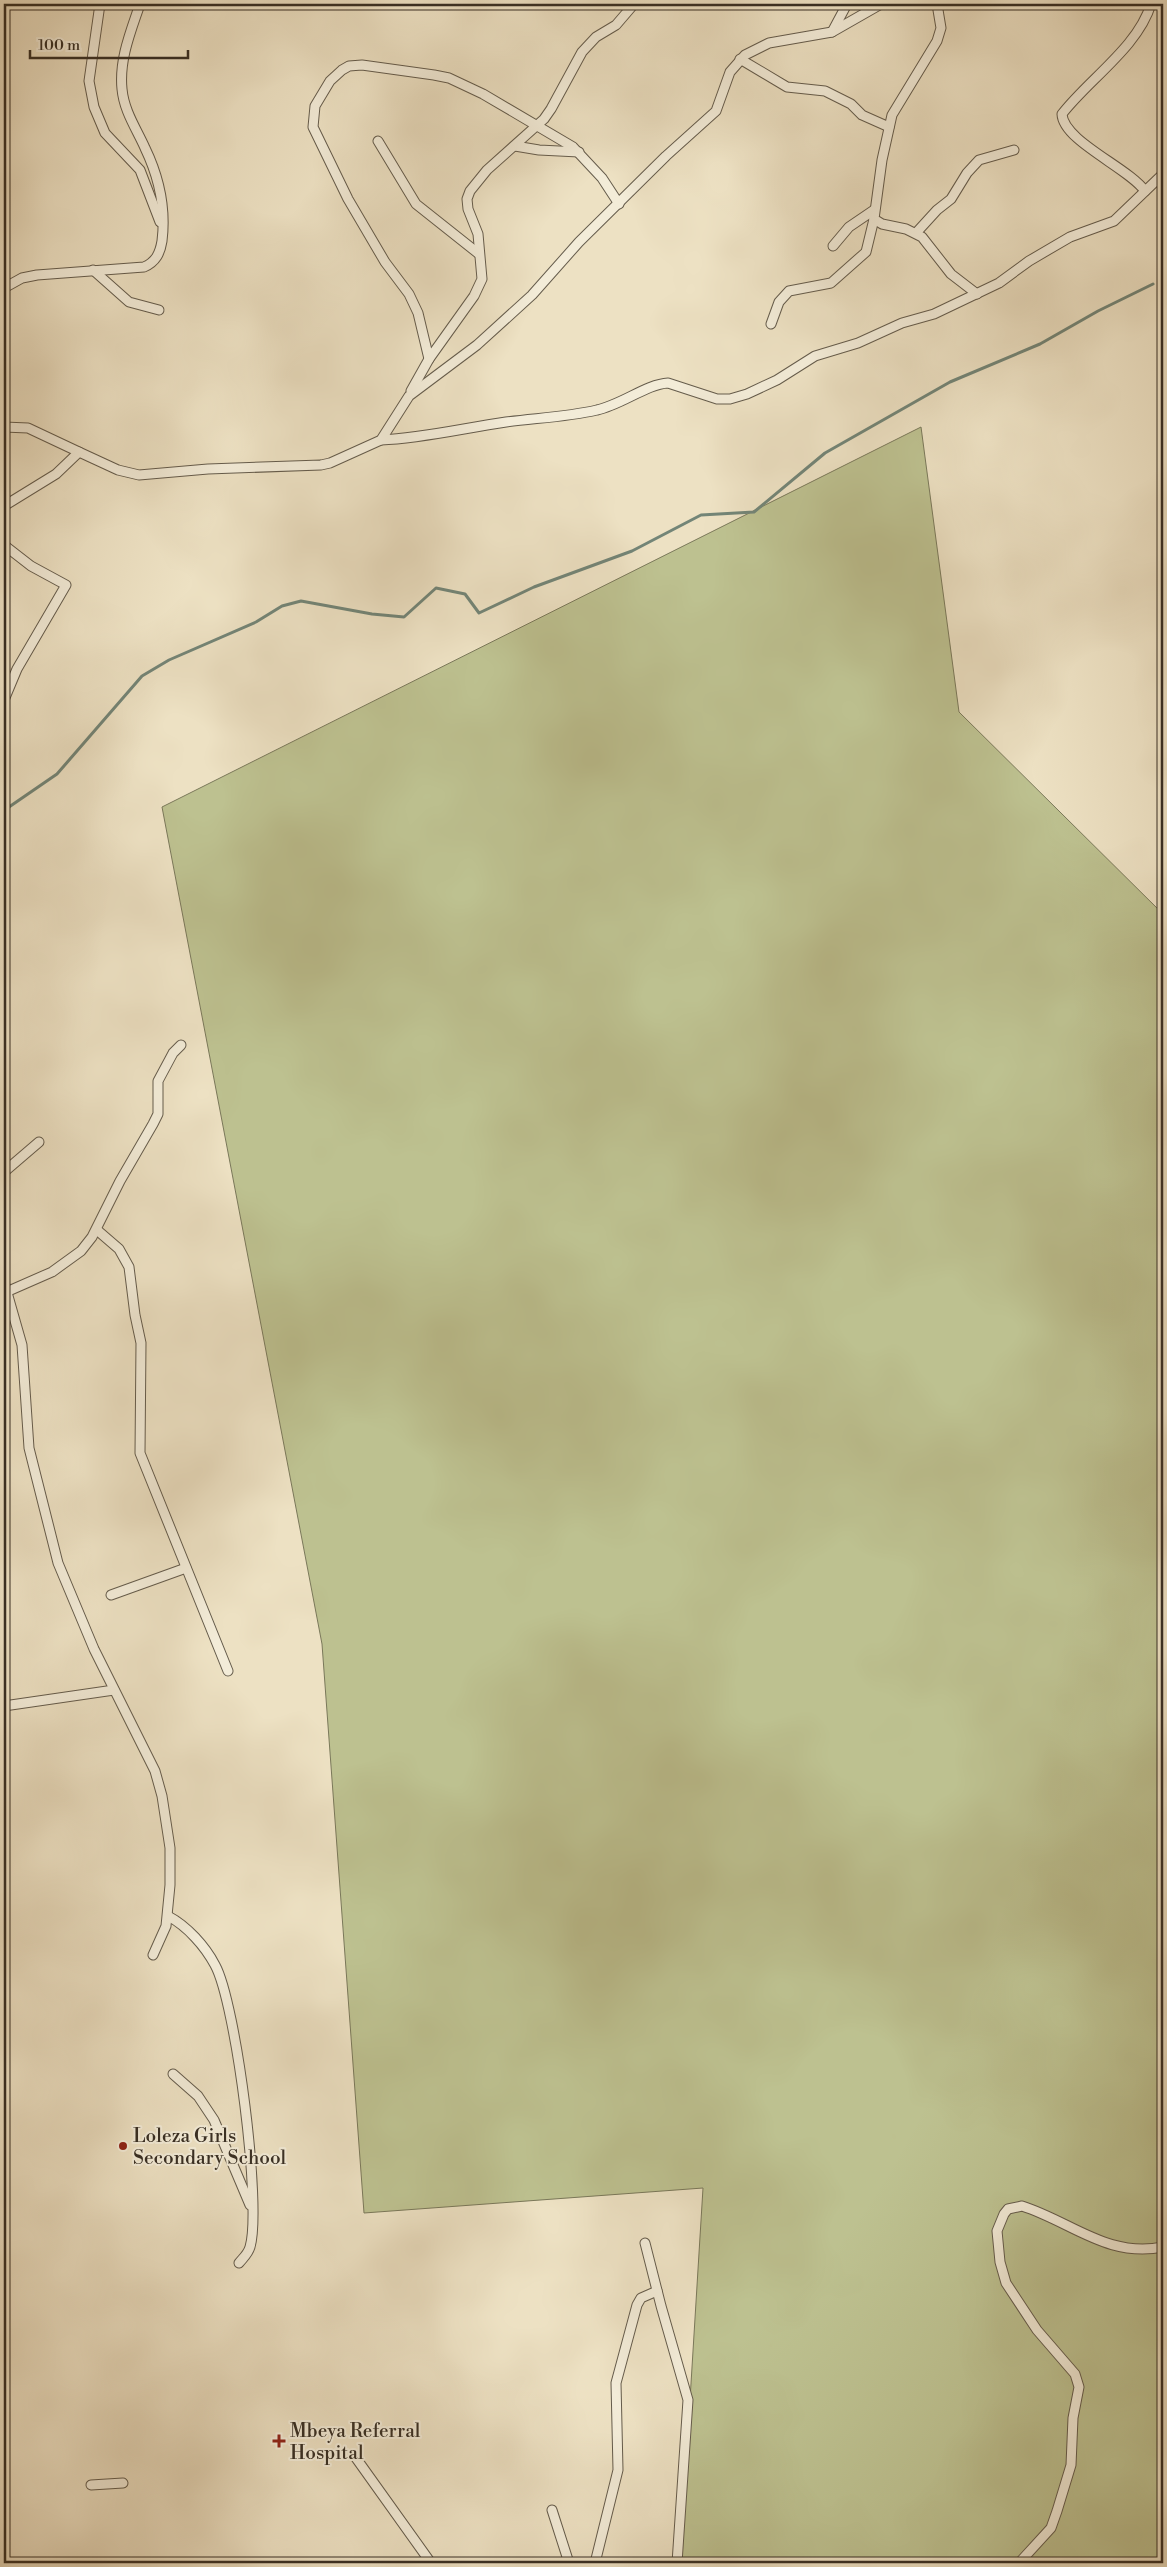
<svg xmlns="http://www.w3.org/2000/svg" width="1167" height="2567" viewBox="0 0 1167 2567" font-family="'Libre Bodoni',serif">
  <rect width="100%" height="100%" fill="#ede1c3"/>
  <filter id="stains"><feTurbulence type="fractalNoise" baseFrequency=".004" numOctaves="4"/><feColorMatrix values="0 0 0 0 .2 0 0 0 0 .09 0 0 0 0 .02 0 0 0 .5 -.17"/></filter>
  <radialGradient id="worn" r=".72"><stop offset=".6" stop-color="#630" stop-opacity="0"/><stop offset="1" stop-color="#630" stop-opacity=".3"/></radialGradient>
  <polygon fill="#bdc190" stroke="#7a785a" points="921,427 959,712 1163,914 1163,2563 680,2563 703,2188 364,2213 322,1644 162,807"/>
  <g fill="none" stroke-linecap="round" stroke-linejoin="round">
    <polyline stroke="#738577" stroke-width="3" points="4,817 9,807 57,774 142,676 169,660 256,622 282,606 301,601 372,614 404,617 436,588 465,594 479,613 534,587 632,551 701,515 754,512 825,453 950,382 1040,344 1098,311 1153,284"/>
    <g stroke="#655c4c" stroke-width="11">
      <g id="minor">
        <polyline points="100,4 89,81 94,107 105,133 140,170 160,222"/>
        <polyline points="937,4 941,28 937,41 892,115 882,160 874,219 882,224 906,229 922,237 951,274 977,294"/>
        <polyline points="832,32 847,4"/>
        <polyline points="740,59 787,87 825,91 851,104 862,115 889,127"/>
        <polyline points="378,141 416,204 479,254"/>
        <polyline points="515,146 539,150 579,152"/>
        <path d="M1145,191C1129,168 1063,141 1062,114C1089,79 1138,47 1151,4"/>
        <polyline points="916,233 937,210 951,199 967,173 979,160 1014,150"/>
        <polyline points="833,246 849,227 874,210"/>
        <polyline points="93,270 129,302 159,310"/>
        <path d="M4,288L22,278L37,275L144,267C156,262 160,253 162,241C166,209 159,177 145,148C136,128 124,111 122,89C119,59 131,31 140,4"/>
        <polyline points="771,324 779,302 789,291 831,283 866,252 874,219"/>
        <polyline points="429,359 418,313 409,294 385,262 348,199 313,127 315,106 330,81 342,70 349,66 362,65 434,75 449,78 483,94 573,147 602,178 619,204"/>
        <polyline points="411,391 429,359 474,296 482,279 478,234 468,209 467,199 470,191 487,170 544,119 551,109 582,52 596,37 616,25 634,4"/>
        <polyline points="4,427 28,428 79,452"/>
        <path d="M381,440C424,438 464,428 506,422C536,418 567,417 597,410C621,405 647,384 668,383L717,399H730L747,394L777,380L815,356L858,343L902,323L934,314L999,283L1029,261L1070,237L1114,221L1163,174"/>
        <polyline points="4,506 56,474 79,452 118,470 139,475 208,469 321,465 330,463 381,440 409,396 477,345 532,295 579,242 666,156 716,111 730,72 745,55 769,43 832,32 881,4"/>
        <polyline points="4,545 31,566 66,585 17,669 4,700"/>
        <polyline points="4,1172 39,1142"/>
        <polyline points="97,1230 119,1249 129,1267 135,1315 141,1343 140,1453 228,1671"/>
        <polyline points="4,1282 22,1345 29,1448 58,1563 94,1649 155,1771 162,1796 170,1848 170,1885 166,1926 153,1955"/>
        <polyline points="4,1293 52,1272 81,1251 92,1237 120,1181 153,1124 158,1114 158,1081 173,1053 181,1045"/>
        <polyline points="111,1595 186,1568"/>
        <polyline points="4,1706 114,1690"/>
        <path d="M168,1916C187,1926 205,1946 215,1965C236,2003 262,2207 250,2247C248,2254 243,2258 239,2263"/>
        <polyline points="173,2074 198,2096 214,2120 250,2205"/>
        <polyline points="645,2243 661,2306 688,2400 677,2563"/>
        <polyline points="356,2458 431,2563"/>
        <polyline points="91,2485 123,2483"/>
        <polyline points="552,2510 569,2563"/>
        <polyline points="595,2563 618,2470 616,2383 637,2305 641,2298 657,2291"/>
        <path d="M1019,2563L1051,2528L1057,2511L1071,2465L1073,2418L1079,2387L1075,2374L1037,2330L1006,2283L1000,2262L997,2231L1004,2214L1008,2209L1022,2206C1072,2222 1107,2258 1163,2247"/>
      </g>
    </g>
    <use href="#minor" stroke="#f3ecd8" stroke-width="9"/>
  </g>
  <g fill="#8f2418" stroke="#f3ecd8" stroke-width="2">
    <circle cx="123" cy="2146" r="5"/>
    <path d="M276.5 2433.5h5v5h5v5h-5v5h-5v-5h-5v-5h5z"/>
  </g>
  <g text-anchor="middle" stroke-width="4" stroke-linejoin="round" paint-order="stroke">
    <g font-size="19" fill="#382f24" stroke="#f3ecd8" text-anchor="start">
      <text x="133" y="2142">Loleza Girls<tspan x="133" dy="22">Secondary School</tspan></text>
      <text x="290" y="2437">Mbeya Referral<tspan x="290" dy="22">Hospital</tspan></text>
    </g>
  </g>
  <rect width="1167" height="2567" fill="none" stroke="#ede1c3" stroke-width="20"/>
  <rect x="5" y="5" width="1157" height="2557" fill="none" stroke="#382f24" stroke-width="2.5"/>
  <rect x="10" y="10" width="1147" height="2547" fill="none" stroke="#382f24"/>
  <path d="M30 50v8h158v-8" fill="none" stroke="#382f24" stroke-width="2.5"/>
  <text x="38" y="50" font-size="15" fill="#382f24" stroke="#f3ecd8" stroke-width="4" paint-order="stroke">100 m</text>
  <rect width="100%" height="100%" filter="url(#stains)"/>
  <rect width="100%" height="100%" fill="url(#worn)"/>
</svg>
